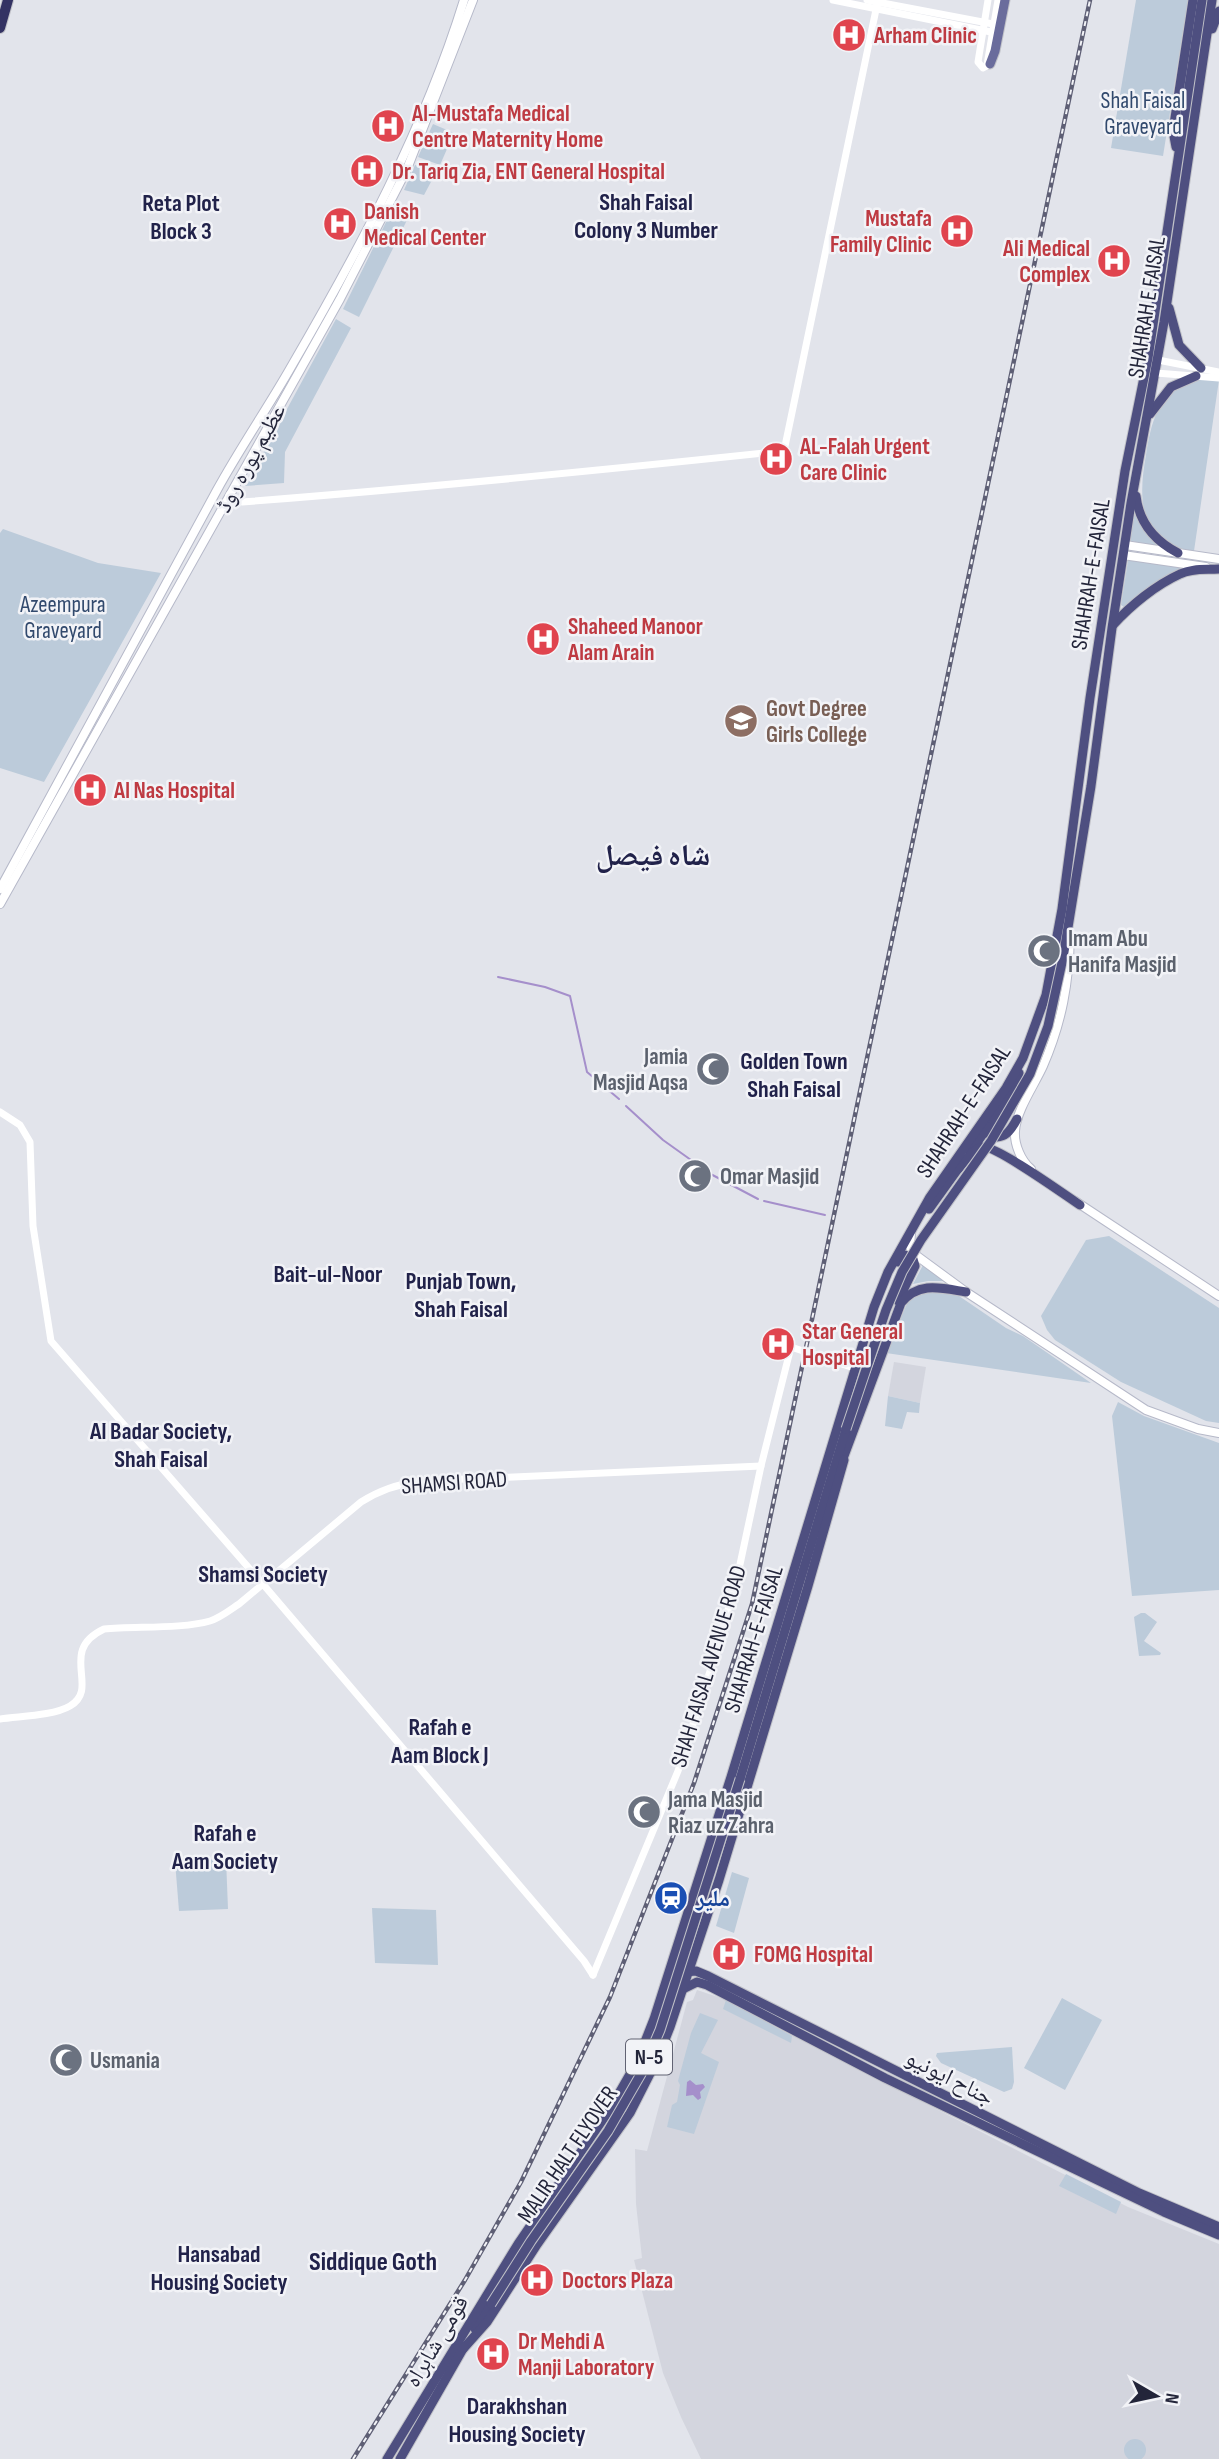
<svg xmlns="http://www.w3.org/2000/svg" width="1219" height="2459" viewBox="0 0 1219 2459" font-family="'Sofia Sans Condensed','Noto Naskh Arabic',sans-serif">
  <rect width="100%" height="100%" fill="#e2e4eb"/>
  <g fill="#d3d5de">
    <polygon points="894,1362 926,1367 920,1403 888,1396"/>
    <polygon points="697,1990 727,2000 801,2040 1128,2207 1219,2244 1219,2459 701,2459 681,2417 663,2373 634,2260 642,2258 636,2204 635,2149 647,2151 687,2002 693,2000"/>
  </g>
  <g fill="#bccbda">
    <polygon points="1136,0 1188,0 1163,156 1111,148"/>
    <polygon points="433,124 454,133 440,165 418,157"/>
    <polygon points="415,165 430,170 427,177 432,180 424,195 404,190"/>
    <polygon points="393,208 409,216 359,317 343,309"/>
    <polygon points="336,319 351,328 285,452 284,483 245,486"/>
    <path d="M1202,379L1219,380L1194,551C1138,543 1138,499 1146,455C1150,430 1154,409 1172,391C1180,383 1192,381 1202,379Z"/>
    <polygon points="1136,513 1158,544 1159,546 1130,541 1134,515"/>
    <polygon points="3,529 98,563 161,573 44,782 0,768 0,533"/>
    <polygon points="1130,558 1185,566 1124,607 1121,605 1128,561"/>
    <polygon points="1109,1236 1219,1308 1219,1423 1206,1421 1121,1382 1055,1340 1047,1330 1041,1316 1086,1240"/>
    <polygon points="923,1265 943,1279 944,1281 928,1281 913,1284"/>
    <polygon points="931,1290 948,1291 959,1296 1006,1328 1023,1336 1091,1383 886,1353 909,1299 915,1293"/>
    <polygon points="888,1396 920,1403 919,1413 907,1412 902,1429 885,1426"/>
    <polygon points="1118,1402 1144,1416 1219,1443 1219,1590 1132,1596 1112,1416"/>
    <polygon points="1141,1613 1145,1613 1157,1622 1144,1641 1161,1653 1160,1655 1139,1656 1134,1617"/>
    <polygon points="226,1859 228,1909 179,1911 175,1861"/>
    <polygon points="732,1872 749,1878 734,1933 716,1926"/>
    <polygon points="372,1908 436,1910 438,1965 375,1963"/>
    <polygon points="1062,1998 1102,2020 1065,2090 1024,2068"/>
    <polygon points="726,2000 792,2036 791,2043 723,2009"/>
    <polygon points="700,2013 718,2020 701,2053 719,2062 694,2134 667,2127 672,2105 677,2102 680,2085 678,2081 691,2033"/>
    <polygon points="1012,2047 1014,2082 1012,2089 1004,2092 941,2063 936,2056 937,2053"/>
    <polygon points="1066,2174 1121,2202 1116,2214 1059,2186"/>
    <circle cx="1135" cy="2450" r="11"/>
  </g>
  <polygon fill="#a58fcb" points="690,2080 696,2085 703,2084 705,2087 700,2092 701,2098 698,2100 693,2095 686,2096 687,2082"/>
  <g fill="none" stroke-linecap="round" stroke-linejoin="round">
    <g stroke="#a58fcb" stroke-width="2">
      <polyline points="498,977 545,987 570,996 587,1072 619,1099"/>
      <polyline points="626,1106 663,1140 691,1160"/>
      <polyline points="703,1170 758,1199"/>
      <polyline points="764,1201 825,1215"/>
    </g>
    <g stroke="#b6b9c9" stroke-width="10">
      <g id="secondary">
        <polyline points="1125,545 1219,559"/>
        <polyline points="1123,555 1206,567"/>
        <path d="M0,889C73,756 146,623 217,490C240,448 267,409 291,367C359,250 424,130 464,0"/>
        <polyline points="0,904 340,299 407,169 473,0"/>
        <path d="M1031,1169C1021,1161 1014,1144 1015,1131C1016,1111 1035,1084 1043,1066C1062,1022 1069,983 1070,935"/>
        <polyline points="1075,1201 1219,1296"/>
        <polyline points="911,1233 910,1247 917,1256 966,1292 1146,1410 1198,1429 1219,1433"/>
      </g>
    </g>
    <g stroke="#c1c2c8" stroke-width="11">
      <polyline id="primary" points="990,64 995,51 1005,0"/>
    </g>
    <g stroke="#c1c2c8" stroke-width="11">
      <g id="trunk">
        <polyline points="1212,29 1219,11"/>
        <polyline points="1176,147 1173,131 1193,0"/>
        <polyline points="1169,308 1179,345 1201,368"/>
        <polyline points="1150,414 1171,387 1196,376"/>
        <path d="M1136,496C1139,522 1155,541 1178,553"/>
        <path d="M1113,625C1131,605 1156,585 1180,574C1192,568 1206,570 1219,569"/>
        <polyline points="1063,958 1091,786 1112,628 1131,503 1164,322 1212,0"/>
        <path d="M1017,1119C1011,1130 1005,1140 991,1136L988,1132V1127L1016,1082L1019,1073"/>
        <polyline points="970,1152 988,1127"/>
        <path d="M958,1169C964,1162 972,1150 982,1147C994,1144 1065,1195 1080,1205"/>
        <polyline points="929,1209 960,1166"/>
        <polyline points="898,1262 905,1255 913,1259 915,1266 898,1301"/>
        <path d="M841,1464L901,1303C919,1281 941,1288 966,1292"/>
        <polyline points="740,1779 846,1429"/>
        <polyline points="685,1972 696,1971 708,1976 1139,2193 1219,2227"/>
        <polyline points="683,1989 697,1982 707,1985 885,2078 1164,2212 1219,2235"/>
        <polyline points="475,2329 491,2304"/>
        <polyline points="463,2349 487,2322 536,2246 630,2113 657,2060 670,2027 719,1880 808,1586 844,1460"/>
        <polyline points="387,2459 518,2244 610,2109 637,2062 654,2019 731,1777 874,1307 888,1272 930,1197 1006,1088 1023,1058 1046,995 1062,909 1090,698 1125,471 1148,358 1202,0"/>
        <polyline points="400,2459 464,2347"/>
      </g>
    </g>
    <g stroke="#c1c2c8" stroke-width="12">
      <polyline id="motorway" points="0,28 8,0"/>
    </g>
    <g stroke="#fff" stroke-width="7">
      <polyline points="833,0 991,32"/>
      <polyline points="867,0 993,24"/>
      <polyline points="988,0 978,62 983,68 990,64"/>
      <polyline points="987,65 998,0"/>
      <polyline points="1158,360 1219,372"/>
      <polyline points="1156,373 1219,378"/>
      <path d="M229,495L242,502C423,488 604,470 784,451L878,0"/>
      <polyline points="0,1112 20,1125 30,1142 33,1226 51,1341 262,1583 584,1961 593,1975"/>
      <path d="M0,1719C19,1716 53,1716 70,1706C101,1688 57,1651 104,1629C135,1626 182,1629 210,1621C220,1618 230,1610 239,1604L361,1502C380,1490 397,1484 420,1481L761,1466"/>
      <polyline points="593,1975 678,1771 719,1643 739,1569 761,1466 791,1347 854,1368"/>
    </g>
    <use href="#secondary" stroke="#fff" stroke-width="8"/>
    <use href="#primary" stroke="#6a6c9c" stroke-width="9"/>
    <use href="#trunk" stroke="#4e4f80" stroke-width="9"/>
    <use href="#motorway" stroke="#333263" stroke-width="10"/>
    <g stroke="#5e5f75" stroke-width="4.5">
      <polyline id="rail" points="353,2459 465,2280 521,2182 610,1997 694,1783 752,1604 1090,0"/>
    </g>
    <use href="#rail" stroke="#f2f3f7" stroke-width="2" stroke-dasharray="5" stroke-linecap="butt"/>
    <g stroke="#c1c2c8" stroke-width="11" stroke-linecap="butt">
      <g id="trunk-bridge">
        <polyline points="846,1429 886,1310 902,1272 921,1240 991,1141 1030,1074 1048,1026 1063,958"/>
        <polyline points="491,2304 531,2241 608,2131 641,2074 660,2030 740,1779"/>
      </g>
    </g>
    <use href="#trunk-bridge" stroke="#4e4f80" stroke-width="9"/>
  </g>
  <defs>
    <g id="hospital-disc" transform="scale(1.75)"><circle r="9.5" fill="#e0444e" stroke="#f2f3f7"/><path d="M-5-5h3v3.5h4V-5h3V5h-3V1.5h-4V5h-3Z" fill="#fff"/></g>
    <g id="university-disc" transform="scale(1.75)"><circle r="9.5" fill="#8d6e63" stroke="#f2f3f7"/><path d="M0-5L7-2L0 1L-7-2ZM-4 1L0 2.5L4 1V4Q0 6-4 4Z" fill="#fff"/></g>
    <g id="mosque-disc" transform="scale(1.75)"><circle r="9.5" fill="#6b7280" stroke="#f2f3f7"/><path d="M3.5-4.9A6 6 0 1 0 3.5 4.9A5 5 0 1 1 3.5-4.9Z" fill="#fff"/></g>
    <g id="station-disc" transform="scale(1.75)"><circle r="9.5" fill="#1a4fb4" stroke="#f2f3f7"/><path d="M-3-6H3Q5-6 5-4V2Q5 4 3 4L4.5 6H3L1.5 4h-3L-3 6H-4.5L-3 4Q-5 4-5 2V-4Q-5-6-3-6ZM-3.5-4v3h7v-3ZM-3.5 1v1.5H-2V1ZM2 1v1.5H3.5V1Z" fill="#fff"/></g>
  </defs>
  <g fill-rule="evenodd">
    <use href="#hospital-disc" x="849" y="35"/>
    <use href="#hospital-disc" x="388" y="126"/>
    <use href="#hospital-disc" x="367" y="171"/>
    <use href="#hospital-disc" x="340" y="224"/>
    <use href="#hospital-disc" x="957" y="231"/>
    <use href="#hospital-disc" x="1114" y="261"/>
    <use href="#hospital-disc" x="776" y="459"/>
    <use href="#hospital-disc" x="543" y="639"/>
    <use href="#university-disc" x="741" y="721"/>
    <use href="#hospital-disc" x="90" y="790"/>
    <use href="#mosque-disc" x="1044" y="951"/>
    <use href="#mosque-disc" x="713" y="1069"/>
    <use href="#mosque-disc" x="695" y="1176"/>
    <use href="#hospital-disc" x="778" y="1344"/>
    <use href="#mosque-disc" x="644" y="1812"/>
    <use href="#station-disc" x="671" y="1898"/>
    <use href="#hospital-disc" x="729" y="1954"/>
    <use href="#mosque-disc" x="66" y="2060"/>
    <use href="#hospital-disc" x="537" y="2280"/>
    <use href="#hospital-disc" x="493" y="2354"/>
  </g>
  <g text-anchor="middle" stroke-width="5" stroke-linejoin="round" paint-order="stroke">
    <rect fill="#f2f3f7" stroke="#616373" stroke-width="2" x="626" y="2039.5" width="46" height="35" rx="5"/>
    <g font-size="21" font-weight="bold" fill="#23253a">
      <text x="649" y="2064">N-5</text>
    </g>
    <g font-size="23" font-weight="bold" fill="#be3a42" stroke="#f2f3f7" text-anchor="start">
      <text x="874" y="43">Arham Clinic</text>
      <text x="412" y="121">Al-Mustafa Medical<tspan x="412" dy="26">Centre Maternity Home</tspan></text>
      <text x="392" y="179">Dr. Tariq Zia, ENT General Hospital</text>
      <text x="364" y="219">Danish<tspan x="364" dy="26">Medical Center</tspan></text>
      <text x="932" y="226" text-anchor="end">Mustafa<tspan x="932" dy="26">Family Clinic</tspan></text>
      <text x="1090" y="256" text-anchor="end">Ali Medical<tspan x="1090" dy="26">Complex</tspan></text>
      <text x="800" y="454">AL-Falah Urgent<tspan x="800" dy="26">Care Clinic</tspan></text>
      <text x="568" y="634">Shaheed Manoor<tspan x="568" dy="26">Alam Arain</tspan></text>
      <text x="114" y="798">Al Nas Hospital</text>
      <text x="802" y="1339">Star General<tspan x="802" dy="26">Hospital</tspan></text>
      <text x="754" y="1962">FOMG Hospital</text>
      <text x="562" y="2288">Doctors Plaza</text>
      <text x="518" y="2349">Dr Mehdi A<tspan x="518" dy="26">Manji Laboratory</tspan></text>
    </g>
    <g font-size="23" fill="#31496d" stroke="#f2f3f7">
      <text x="1143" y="108">Shah Faisal<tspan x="1143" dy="26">Graveyard</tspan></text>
      <text x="63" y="612">Azeempura<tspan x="63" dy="26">Graveyard</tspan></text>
    </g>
    <g font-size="23" fill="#23253a" stroke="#f2f3f7">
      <text transform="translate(1146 307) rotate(-81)" y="8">SHAHRAH E FAISAL</text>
      <text transform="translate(250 458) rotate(-61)" y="8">عظیم پورہ روڈ</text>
      <text transform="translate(1090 574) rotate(-81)" y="8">SHAHRAH-E-FAISAL</text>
      <text transform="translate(963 1111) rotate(-57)" y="8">SHAHRAH-E-FAISAL</text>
      <text transform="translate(454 1482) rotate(-4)" y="8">SHAMSI ROAD</text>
      <text transform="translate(753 1639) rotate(-73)" y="8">SHAHRAH-E-FAISAL</text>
      <text transform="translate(708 1666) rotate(-73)" y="8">SHAH FAISAL AVENUE ROAD</text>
      <text transform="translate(950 2077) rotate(27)" y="8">جناح ایونیو</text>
      <text transform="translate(567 2154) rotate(-56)" y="8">MALIR HALT FLYOVER</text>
      <text transform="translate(436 2341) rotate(-59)" y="8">قومی شاہراہ</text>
    </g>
    <g font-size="23" font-weight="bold" fill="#785e54" stroke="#f2f3f7" text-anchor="start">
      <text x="766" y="716">Govt Degree<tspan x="766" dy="26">Girls College</tspan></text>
    </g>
    <g font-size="23" font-weight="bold" fill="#5b616d" stroke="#f2f3f7" text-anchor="start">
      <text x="1068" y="946">Imam Abu<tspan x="1068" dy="26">Hanifa Masjid</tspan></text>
      <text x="688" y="1064" text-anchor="end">Jamia<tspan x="688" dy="26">Masjid Aqsa</tspan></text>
      <text x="720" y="1184">Omar Masjid</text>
      <text x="668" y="1807">Jama Masjid<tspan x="668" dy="26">Riaz uz Zahra</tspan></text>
      <text x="90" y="2068">Usmania</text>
    </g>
    <g font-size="23" font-weight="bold" fill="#164399" stroke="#f2f3f7" text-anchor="start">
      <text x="696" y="1906">ملیر</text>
    </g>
    <g font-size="24" font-weight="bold" fill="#21224a" stroke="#f2f3f7">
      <text x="646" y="210">Shah Faisal<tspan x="646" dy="28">Colony 3 Number</tspan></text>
      <text x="181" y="211">Reta Plot<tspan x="181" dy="28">Block 3</tspan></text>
      <text x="794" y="1069">Golden Town<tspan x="794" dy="28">Shah Faisal</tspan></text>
      <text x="328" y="1282">Bait-ul-Noor</text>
      <text x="461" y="1289">Punjab Town,<tspan x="461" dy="28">Shah Faisal</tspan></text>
      <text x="161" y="1439">Al Badar Society,<tspan x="161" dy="28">Shah Faisal</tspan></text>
      <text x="263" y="1582">Shamsi Society</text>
      <text x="440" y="1735">Rafah e<tspan x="440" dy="28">Aam Block J</tspan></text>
      <text x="225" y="1841">Rafah e<tspan x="225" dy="28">Aam Society</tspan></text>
      <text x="219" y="2262">Hansabad<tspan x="219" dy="28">Housing Society</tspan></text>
      <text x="517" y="2414">Darakhshan<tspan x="517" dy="28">Housing Society</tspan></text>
    </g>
    <g font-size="26" font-weight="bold" fill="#21224a" stroke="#f2f3f7">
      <text x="373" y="2270">Siddique Goth</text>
    </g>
    <g font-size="30" font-weight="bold" fill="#21224a" stroke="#f2f3f7">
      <text x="653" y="865">شاہ فیصل</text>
    </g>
  </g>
  <g transform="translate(1156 2396) rotate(99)" stroke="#f2f3f7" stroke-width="5" paint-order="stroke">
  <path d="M0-5L12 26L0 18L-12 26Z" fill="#23253a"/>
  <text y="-10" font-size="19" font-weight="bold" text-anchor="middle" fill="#23253a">N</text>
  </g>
</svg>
